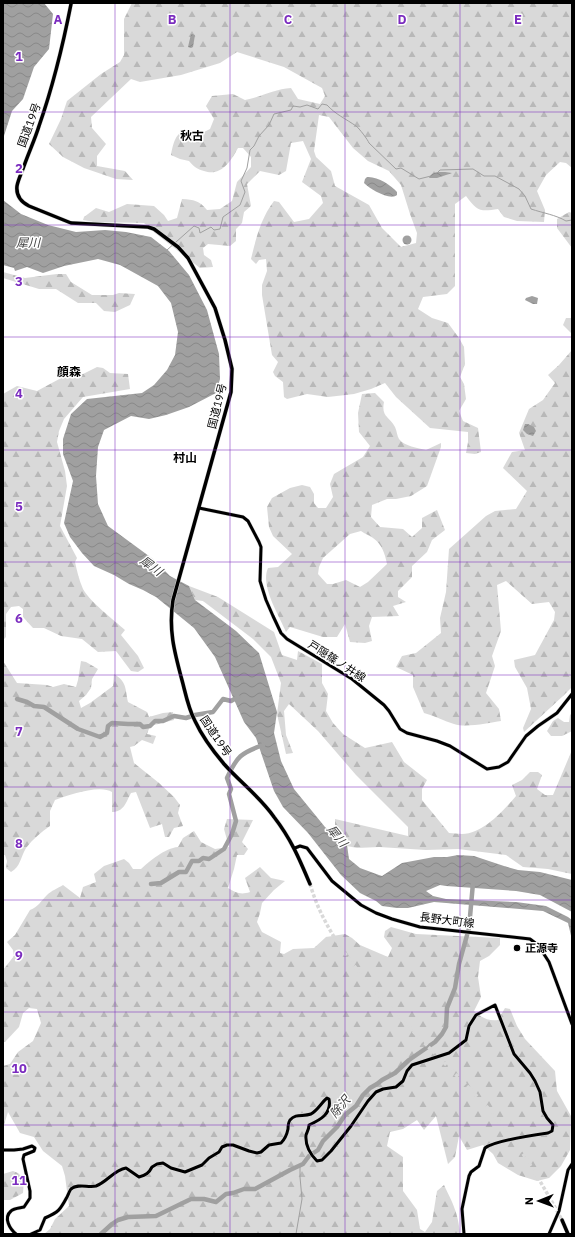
<svg xmlns="http://www.w3.org/2000/svg" width="575" height="1237" viewBox="0 0 575 1237" font-family="'IBM Plex Sans','Noto Sans JP',sans-serif">
  <defs>
    <pattern id="forest-firs" width="22" height="20" patternUnits="userSpaceOnUse"><rect width="22" height="20" fill="#d9d9d9"/><path d="M5 1l3.5 6h-7zM16 11l3.5 6h-7z" fill="#b8b8b8"/></pattern>
    <pattern id="water-waves" width="16" height="10" patternUnits="userSpaceOnUse"><rect width="16" height="10" fill="#a0a0a0"/><path d="M0 5q4-4 8 0t8 0" fill="none" stroke="#888"/></pattern>
  </defs>
  <rect width="100%" height="100%" fill="#fff"/>
  <g fill="url(#forest-firs)" fill-rule="evenodd">
    <path d="M132,3H572V168L566,163L560,162L546,175L537,191L545,210L544,222L517,221L504,217L498,209C480,212 477,211 466,196L455,204V286L447,294L423,297L418,309L432,318L448,323L459,338L464,347L465,364L460,377L464,384L466,399L459,411L463,421L478,428L481,452L475,454L466,453L468,442V432L430,428L396,397L385,383L371,389L354,394L328,397L307,394L287,399L284,397L283,382L275,376L273,372L278,362L272,355L262,295V285L267,271L266,259L259,260L256,264L251,259C256,238 261,218 274,201L279,202L294,222L309,219L323,203L321,196L302,182L311,159L303,141L291,143L286,171L279,175L260,171L247,184L251,206L244,212L242,223L236,229V241L230,246L208,244L203,248L204,255L211,260L213,267L200,268L155,233L144,223L95,222L83,220L84,217L96,208L109,212L127,204L154,206L164,215L168,221L177,218L182,199C194,200 199,200 207,210L220,209L232,201L237,182L251,167V157L243,148H238C231,161 221,177 204,171C197,169 194,167 189,161L180,159L171,155C173,145 175,131 188,130C191,130 197,133 200,134L210,129L214,119L206,106L212,96L233,94L245,100C261,97 275,89 291,88L298,99L320,104L325,96L322,88L284,67L237,52L220,63L181,75L140,82L131,79L91,117L92,128L106,144L97,156V166L125,171L133,180L116,179L84,168L63,157L49,144L61,119L67,101L101,74L120,62L124,55V19ZM319,115L329,117L353,148L368,161L389,171L401,185L410,214L417,233L416,243L401,247L382,228L369,205L335,186L331,171L316,157L314,151Z"/>
    <polygon points="569,212 572,213 572,248 557,228 557,219"/>
    <polygon points="3,272 25,278 57,274 66,274 71,282 92,295 113,295 119,293 135,294 130,305 115,312 104,311 96,303 78,303 56,289 39,289 3,278"/>
    <polygon points="566,318 572,318 572,334 563,325"/>
    <path d="M572,350V687L563,696L524,732L523,728L531,709L527,688L515,667L514,660L535,655L554,620L555,612L549,602L532,604L506,581L497,585L501,631L492,656L495,666L486,693L499,709L501,721C489,723 466,728 454,724C444,721 435,716 424,713L413,687V675L396,667L402,656L416,653L441,633L440,618L446,592L449,549L486,516L495,511L516,509L527,491L503,468L512,452L525,450L519,433L529,409L543,400L555,383L548,375L559,365Z"/>
    <path d="M97,367L103,368L110,373L128,374L130,389L83,397L64,419L59,431L57,442L65,471L67,486L60,526L77,558L75,562C77,571 79,580 83,589C90,602 114,620 125,630L121,635L138,656L144,668L138,672L131,671L116,651L98,652L82,639L61,636L44,628H33L23,617V609L19,606L11,607L6,614V637L3,640V394L17,386L37,391L63,377L83,374Z"/>
    <path d="M375,393L384,402C381,417 389,416 395,427C397,431 397,436 399,439C404,446 418,448 426,450L441,443V447L427,486L411,496L396,499H387L372,505L371,517L380,527L403,529L412,537L422,528V518L437,510L445,530L432,540L427,552L412,566V577L398,591V597L406,602L393,606L399,616L372,617L369,626L372,641L365,643L350,642L345,624L337,637H323L290,627L286,632C279,615 260,586 268,568L278,567L292,554L273,536L269,527L267,507L272,498L290,488L302,485L310,487L314,494V503L318,508H326L333,497L330,484L334,474L363,457L370,446L359,432L358,413L362,394ZM361,531C365,534 369,535 373,538C382,544 385,554 387,564L368,582L360,587L346,580L333,584H327L318,574L319,567L323,558L350,534Z"/>
    <path d="M189,586L218,597L274,632L282,655L297,660L298,651L322,664V683L328,694L326,711L333,723L343,734L365,748L392,742L404,762L427,780L422,789V800L449,833C453,833 458,834 462,834C483,834 503,811 516,796L512,785L522,780L530,772H538L542,775L537,789L545,795H553L572,750V874L548,869L523,867L506,855L458,849L426,850L379,847L357,848L347,846L335,826V819L408,836V827L356,775L318,731L289,704L284,711L286,735L293,753L286,754L277,714L281,683L271,657L253,639L203,601L195,600Z"/>
    <path d="M3,661L17,683L47,685L53,687L64,684L76,687L78,680L81,661L86,662L98,669L92,679L91,688L86,695L79,701L81,708L90,703L113,686L114,674C127,682 125,688 128,702L147,712L149,717L163,713L173,712L174,720L150,726L147,734L156,736L153,744L142,740L134,746L130,747L134,763L159,783L174,797L180,805L178,813L183,826L174,828L169,837H165L162,824L150,828L136,792L131,793C126,802 124,812 112,812V792C100,784 68,795 55,800L50,811V826C41,832 33,839 26,848C20,858 21,866 11,872L6,868L7,861L5,855H3Z"/>
    <polygon points="572,713 572,731 562,736 551,736 547,731 553,721 558,718 564,722 569,722 570,715"/>
    <path d="M227,819L253,820L242,842L248,849L244,855H237L234,869L228,888C236,893 241,895 250,892L245,878L260,867L271,878L285,881L274,890L262,903L260,913L257,922L262,932L281,942L280,953L284,954L293,949L314,948L326,937L345,934L352,938L360,945L388,957L392,948L384,937L385,931L391,927L416,934L500,938V945L489,956L480,961L478,977L481,997L474,1011C482,1018 488,1021 498,1020L505,1008L510,1009L517,1026L525,1039L555,1071L557,1091L571,1116L570,1150L561,1166L549,1178L537,1181L518,1175L498,1163L493,1154L483,1145L467,1150L459,1136L455,1157L448,1164L436,1116L424,1130L417,1120L403,1129L390,1132L387,1146L403,1157V1191L417,1210L420,1229L425,1232L432,1222L437,1191L444,1185C453,1204 458,1212 460,1234H44L50,1229L55,1219L69,1206L65,1176L62,1166L43,1151L34,1137L20,1133L8,1112L3,1128V1066L10,1064L18,1052L33,1041L41,1023L37,1009L29,1008L23,1013L19,1027L5,1042H3V970L14,956L13,950L7,942L15,935L30,910C38,907 41,901 47,895C51,891 58,888 63,885L80,898L83,887L96,882L94,874L104,866L124,859L129,863L133,869H141C150,861 165,848 178,847L183,838L194,831L201,842L215,849L229,847L224,829Z"/>
    <polygon points="13,1171 18,1173 24,1179 23,1193 10,1200 3,1200 3,1174"/>
  </g>
  <g fill="url(#water-waves)">
    <polygon points="3,3 44,3 53,14 49,49 34,67 23,99 12,111 3,139"/>
    <polygon points="191,34 195,35 193,47 191,48 188,47"/>
    <path d="M445,172L452,173L437,178H429C432,171 439,172 445,172Z"/>
    <path d="M367,177C377,176 391,185 397,192V195C390,201 370,189 364,183L365,179Z"/>
    <polygon points="3,200 21,214 48,225 76,232 105,230 126,232 151,237 169,251 189,275 207,310 219,354 220,379 216,393 189,407 166,415 149,419 131,416 104,430 98,447 96,476 98,504 108,526 153,559 170,576 189,586 195,600 236,631 259,653 277,712 274,733 281,761 294,789 325,827 347,845 349,859 360,868 379,875 382,876 402,863 434,857 447,857 458,855 474,856 504,866 518,870 540,872 572,880 572,912 540,895 516,891 446,886 440,885 426,891 433,896 446,899 516,902 546,906 568,917 572,920 572,940 568,923 543,911 434,902 408,908 397,908 382,906 376,901 360,893 341,875 308,833 283,807 274,791 256,738 244,722 215,657 194,628 156,597 143,590 129,584 114,575 94,566 82,553 70,537 64,523 73,481 63,454 63,439 71,414 87,399 142,393 154,385 167,370 175,355 178,332 171,303 158,286 120,265 98,259 64,266 43,273 27,267 15,271 14,268 3,265"/>
    <circle cx="407" cy="240" r="4.5"/>
    <polygon points="532,296 538,298 537,304 533,304 525,300 526,298"/>
    <polygon points="525,424 528,424 534,427 536,431 533,436 527,434 523,430"/>
  </g>
  <g fill="none" stroke-linecap="round" stroke-linejoin="round">
    <g stroke="#a0a0a0" stroke-width="1">
      <path d="M437,173L440,170L473,169L484,176H495L519,189L525,196L531,209C543,213 556,215 566,221L572,220"/>
      <path d="M167,250L194,226L199,228L200,233L211,227L214,230L220,229L223,217L240,205L245,192L241,181L247,168L250,150L254,146L259,136L269,125L274,114L291,110L293,106L300,107L307,105L318,109L322,104L327,105C335,114 346,119 356,126C359,128 368,140 369,143L396,169L401,168L419,179L431,176"/>
      <polyline points="103,1234 104,1232"/>
      <polyline points="296,1234 302,1199 300,1177 300,1166"/>
    </g>
    <g stroke="#a0a0a0" stroke-width="4.5">
      <polyline points="17,699 27,702 34,706 44,707 78,729 100,737 107,733 108,726 112,723 128,724 140,724 143,727 150,726 155,721 163,721 174,716 186,718 195,715 213,712 223,699 231,701 238,697"/>
      <path d="M151,884L161,883L179,872H186L192,861H199L203,858L209,859L224,849L232,834L236,821L229,794L231,789L227,778C237,756 241,753 263,745"/>
      <polyline points="101,1234 112,1224 118,1220 128,1217 156,1216 191,1199 204,1199 216,1202 226,1194 233,1193 244,1189 255,1189 290,1170 303,1164 309,1156 318,1150 323,1141 337,1127 345,1115 356,1106 363,1095 370,1088 377,1084 382,1080 395,1073 409,1060 435,1042 442,1034 446,1027 447,1008 455,988 459,964 469,928 473,883"/>
    </g>
    <path stroke="#d9d9d9" stroke-width="3.5" stroke-dasharray="3.5 2" stroke-linecap="butt" d="M310,884C313,894 317,905 322,915C342,956 373,990 404,1022C432,1051 460,1078 487,1107C518,1141 540,1180 562,1220"/>
    <g stroke="#dbdbdb" stroke-width="4">
      <g id="major">
        <polyline points="199,508 243,517 248,521 259,542 261,547 260,581 266,600 273,616 281,633 287,639 352,679 384,705 389,711 400,729 407,733 437,741 450,746 487,769 499,767 508,762 526,736 538,726 557,713 572,694"/>
        <polyline points="295,848 300,846 307,848 332,881 361,905 376,913 392,919 420,927 530,939 538,945 549,962 572,1024"/>
        <path d="M3,1150H14L23,1149L32,1146L35,1148L34,1151L24,1155L23,1159L30,1191V1198L24,1207C20,1208 14,1208 11,1211C3,1218 10,1229 16,1234"/>
        <path d="M31,1234L40,1230L45,1218C59,1212 60,1210 67,1197C68,1195 70,1190 71,1189C78,1183 88,1188 96,1186C107,1182 114,1170 126,1168L139,1177C146,1175 149,1173 152,1167L157,1164L163,1163L171,1168L185,1172L202,1165L209,1158L219,1152L222,1147L227,1145H233L249,1151L257,1153L261,1152L269,1145L281,1143C284,1140 287,1134 288,1129C288,1126 288,1123 290,1120C296,1113 303,1117 311,1114C318,1110 321,1103 327,1098L329,1099C332,1114 320,1120 309,1125C309,1129 307,1132 306,1135C305,1146 310,1154 317,1161L322,1160L331,1151L351,1126L368,1101L376,1092L383,1089L396,1087L403,1081L407,1071L412,1065L449,1053L466,1040L469,1026L476,1015L495,1005L514,1054L530,1073L535,1081L540,1092L543,1111L547,1118L553,1125L552,1131L548,1133C534,1135 494,1141 485,1148L479,1166L471,1172L469,1176L462,1209L464,1234"/>
        <polyline points="549,1234 559,1211 568,1170 572,1164"/>
      </g>
    </g>
    <g stroke="#dbdbdb" stroke-width="4.5">
      <g id="highway">
        <path d="M71,4C63,45 53,86 39,126C35,139 29,152 24,166C22,172 18,180 17,186C16,195 21,202 29,206L71,223L148,227L154,229L178,247L188,258L215,308L225,340L232,369L231,392L173,600C168,631 175,654 183,684C186,696 189,710 195,721C202,736 213,751 224,764C240,782 260,797 274,817C291,839 299,858 310,884"/>
        <polyline points="562,1220 568,1234"/>
      </g>
    </g>
    <use href="#major" stroke="#000" stroke-width="3"/>
    <use href="#highway" stroke="#000" stroke-width="3.5"/>
  </g>
  <path fill="none" stroke="#7b2cbf" stroke-width="1" stroke-opacity="0.55" d="M115,3V1234M230,3V1234M345,3V1234M460,3V1234M3,112H572M3,225H572M3,337H572M3,450H572M3,562H572M3,675H572M3,787H572M3,900H572M3,1012H572M3,1125H572"/>
  <circle fill="#000" stroke="#fff" stroke-width="1.5" cx="517" cy="948" r="4"/>
  <g text-anchor="middle" stroke-width="3" stroke-linejoin="round" paint-order="stroke">
    <g font-size="11" fill="#000" stroke="#fff">
      <text transform="translate(29 125) rotate(-70)" y="4">国道19号</text>
      <text transform="translate(217 406) rotate(-76)" y="4">国道19号</text>
      <text transform="translate(337 661) rotate(33)" y="4">戸隠篠ノ井線</text>
      <text transform="translate(216 736) rotate(56)" y="4">国道19号</text>
      <text transform="translate(447 920) rotate(7)" y="4">長野大町線</text>
    </g>
    <g font-size="11" font-weight="bold" fill="#000" stroke="#fff" text-anchor="start">
      <text x="525" y="952">正源寺</text>
    </g>
    <g font-size="12" font-weight="bold" fill="#000" stroke="#fff">
      <text x="192" y="140">秋古</text>
      <text x="69" y="376">顔森</text>
      <text x="185" y="462">村山</text>
    </g>
    <g font-size="12" font-style="italic" fill="#414141" stroke="#fff">
      <text x="28" y="247">犀川</text>
      <text transform="translate(151 566) rotate(36)" y="4">犀川</text>
      <text transform="translate(337 836) rotate(51)" y="4">犀川</text>
      <text transform="translate(340 1107) rotate(-49)" y="4">除沢</text>
    </g>
  </g>
  <g font-size="13" text-anchor="middle" font-weight="bold" fill="#7b2cbf" stroke="#fff" stroke-width="3" stroke-linejoin="round" paint-order="stroke">
    <text x="58" y="24">A</text>
    <text x="172" y="24">B</text>
    <text x="288" y="24">C</text>
    <text x="402" y="24">D</text>
    <text x="518" y="24">E</text>
    <text x="19" y="61">1</text>
    <text x="19" y="173">2</text>
    <text x="19" y="286">3</text>
    <text x="19" y="398">4</text>
    <text x="19" y="511">5</text>
    <text x="19" y="623">6</text>
    <text x="19" y="736">7</text>
    <text x="19" y="848">8</text>
    <text x="19" y="960">9</text>
    <text x="19" y="1073">10</text>
    <text x="19" y="1185">11</text>
  </g>
  <rect width="575" height="1237" fill="none" stroke="#000000" stroke-width="8"/>
  <g transform="translate(539 1201) rotate(269)" stroke="#ffffff" stroke-width="3" paint-order="stroke">
  <path d="M0-3L7 15L0 10L-7 15Z" fill="#000000"/>
  <text y="-6" font-size="11" font-weight="bold" text-anchor="middle" fill="#000000">N</text>
  </g>
</svg>
